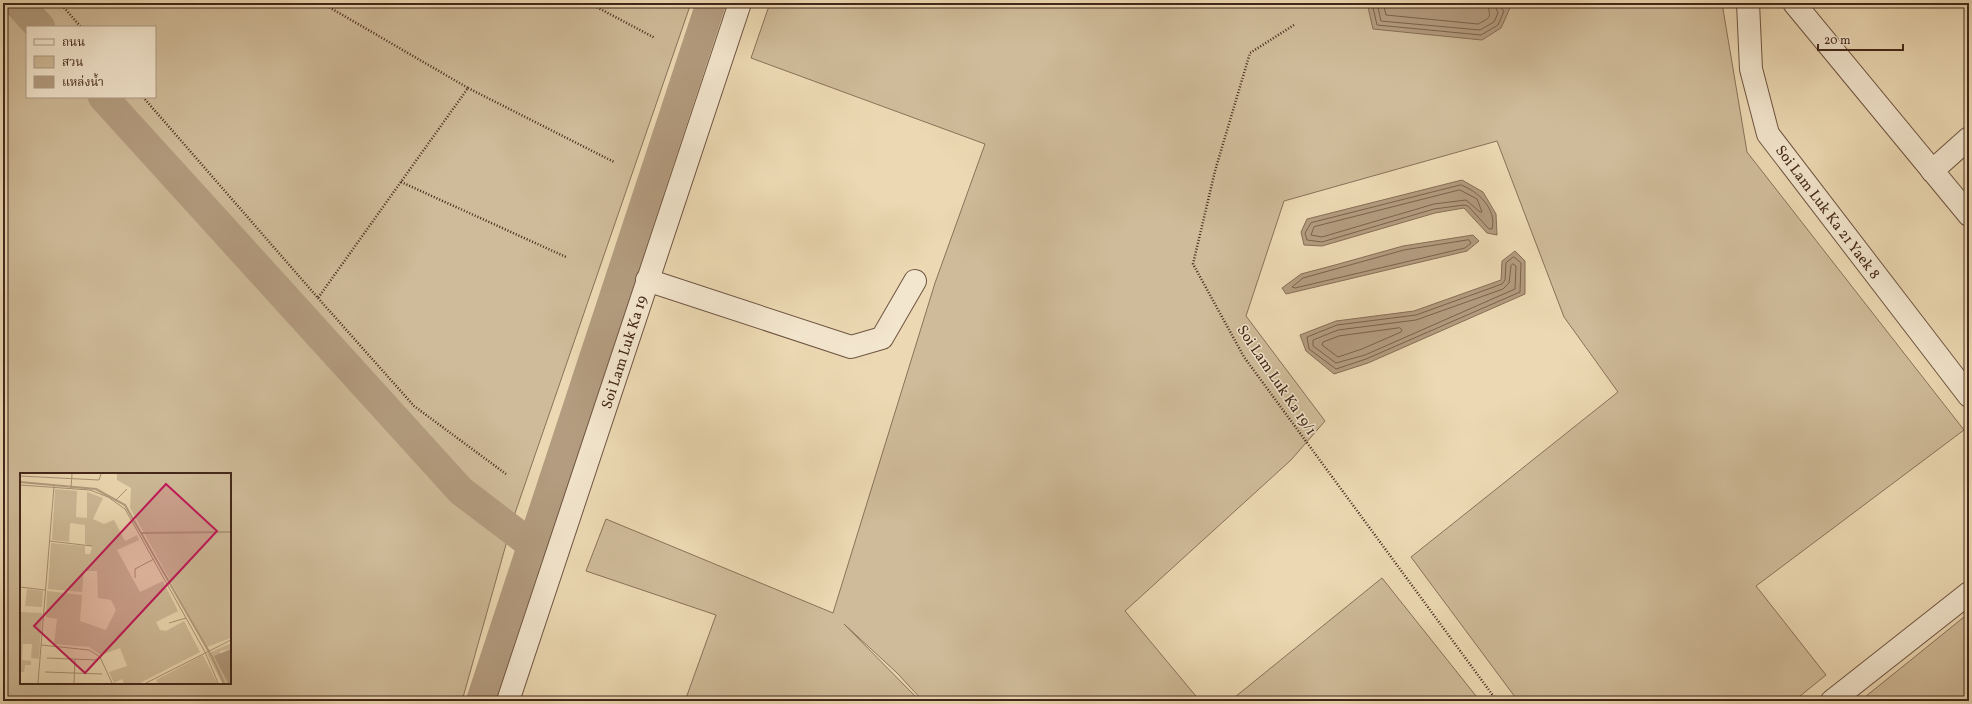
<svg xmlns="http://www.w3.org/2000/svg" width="1972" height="704" viewBox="0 0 1972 704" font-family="Vollkorn,'Noto Serif Thai',serif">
  <rect width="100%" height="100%" fill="#ecd9b3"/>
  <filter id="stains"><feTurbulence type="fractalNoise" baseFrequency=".005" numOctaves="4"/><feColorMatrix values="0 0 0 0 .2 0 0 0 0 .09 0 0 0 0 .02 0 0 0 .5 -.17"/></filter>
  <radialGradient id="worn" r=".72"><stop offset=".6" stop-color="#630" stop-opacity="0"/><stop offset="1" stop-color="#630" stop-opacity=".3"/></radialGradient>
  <g fill="#cfbb99" stroke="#8a7159" fill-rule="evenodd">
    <path d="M3,3H691L514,516L462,701H3ZM27,27H155V97H27ZM21,474H230V683H21Z"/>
    <polygon points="770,3 1722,3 1747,152 1964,430 1756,586 1826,675 1794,701 1518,701 1411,557 1618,392 1564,317 1497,141 1284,201 1246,316 1325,421 1291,460 1125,611 1200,701 923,701 897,673 844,624 920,701 685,701 716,615 586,571 606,519 833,613 935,283 985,144 751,58"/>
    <polygon points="1382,578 1480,701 1230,701"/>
    <polygon points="1969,613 1969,701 1860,701"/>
  </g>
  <g fill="#b39c7f" stroke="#876d56">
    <polygon points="1367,3 1499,3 1510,8 1501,28 1482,40 1373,29"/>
    <polygon points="1462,180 1483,192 1496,214 1497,235 1487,233 1464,208 1435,213 1322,246 1304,245 1301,232 1307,219"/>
    <polygon points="1473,235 1479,241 1467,251 1286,294 1282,288 1301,274 1335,265 1403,246"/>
    <polygon points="1515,251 1525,261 1525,294 1368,363 1334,374 1306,351 1300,335 1336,321 1414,311 1501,280 1502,261"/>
  </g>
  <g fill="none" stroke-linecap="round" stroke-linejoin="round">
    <g stroke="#7c624c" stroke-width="1">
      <polyline points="1372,3 1377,25 1481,35 1498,25 1504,11 1500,7 1499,3"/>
      <polyline points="1377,3 1381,21 1480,30 1494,22 1498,13 1494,3"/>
      <path d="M1383,3L1386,15L1478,24C1494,16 1489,17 1488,3"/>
      <path d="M1461,185C1478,191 1497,209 1492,229H1489L1468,206L1464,205L1434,209L1322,242L1307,240L1305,233L1311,223Z"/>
      <polygon points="1460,190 1477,199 1482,212 1480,212 1466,200 1434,204 1322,237 1311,235 1314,227"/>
      <polygon points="1469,240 1471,243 1465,248 1295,288 1292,287 1303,278 1404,250"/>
      <polygon points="1514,257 1521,263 1520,292 1366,359 1336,369 1309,349 1307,337 1337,325 1416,315 1502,284 1505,280 1506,263"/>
      <polygon points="1513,264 1516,266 1515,289 1365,355 1336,363 1313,346 1313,340 1338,330 1416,320 1503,289 1509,283 1511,266"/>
      <polygon points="1400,328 1402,330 1401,332 1362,349 1338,357 1322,345 1323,342 1339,336"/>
    </g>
    <g stroke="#b39c7f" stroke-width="30">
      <polyline points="18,3 40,27"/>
      <polyline points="103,97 461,491 532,545"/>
      <polyline points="481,701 711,3"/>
    </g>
    <g stroke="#6e5440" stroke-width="24">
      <g id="minor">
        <polyline points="1748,3 1751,69 1768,134 1969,396"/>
        <polyline points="1794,3 1969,215"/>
        <polyline points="1932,171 1969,138"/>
        <polyline points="647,280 851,347 882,338 915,281"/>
        <polyline points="508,701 740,3"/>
        <polyline points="1832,701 1969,593"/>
      </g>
    </g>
    <g stroke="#442719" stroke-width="2.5" stroke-dasharray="1 2" stroke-linecap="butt">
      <polyline points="60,3 81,27"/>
      <polyline points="589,3 655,38"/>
      <polyline points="1294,25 1250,53 1215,171 1193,264 1244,357 1497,701"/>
      <polyline points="468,88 614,162"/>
      <polyline points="143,97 318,298 468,88 322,3"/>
      <polyline points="401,182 566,257"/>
      <polyline points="318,298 414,406 506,474"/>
    </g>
    <use href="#minor" stroke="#f3e6ce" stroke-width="22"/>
  </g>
  <g text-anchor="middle" stroke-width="3" stroke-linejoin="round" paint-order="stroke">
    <g font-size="15" fill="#442719" stroke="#f3e6ce">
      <text transform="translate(1828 212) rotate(53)" y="5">Soi Lam Luk Ka 21 Yaek 8</text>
      <text transform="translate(624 352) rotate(-72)" y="5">Soi Lam Luk Ka 19</text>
      <text transform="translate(1277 380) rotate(56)" y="5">Soi Lam Luk Ka 19/1</text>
    </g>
  </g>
  <g transform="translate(20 473)">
    <rect width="211" height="211" fill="#ecd9b3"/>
    <path d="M97,1H211V165L187,174L110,35L111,15L97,7ZM35,16L57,18L56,44L67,45V19L83,25L73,46L84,51L94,47L105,68L117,62L119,67L97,77L120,119L143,108L158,138L136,149L140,157L146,158L164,148L180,179L120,210H104L102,206L94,210L89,199L107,193L100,175L81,182L69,174L34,171L37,146L26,144L27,118L62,122L60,148L86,157L96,137L91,127L78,125L77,98H64L62,119L28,116L31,70L65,73V81H70L72,74L65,71V52L50,50L49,69L32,67ZM7,116L23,118L22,134L5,133ZM0,139L22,140L19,186L11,185L12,171H3L2,187L11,188V192H5L4,199H0ZM211,170V176L200,178L208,210H202L187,181ZM183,182L197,210H138L136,207Z" fill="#cfbb99"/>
    <path d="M211,176V210H208L194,183Z" fill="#b39c7f"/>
    <path fill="none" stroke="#b39c7f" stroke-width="2" d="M0,9L76,16L105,32L192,184L204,210M122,60L211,59"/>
    <path fill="none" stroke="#a99275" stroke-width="1" d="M0,3L79,7L81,1M0,12L70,17L88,24L105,36L185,179L198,210M51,15L52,1M95,28L107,16M29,68L72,73M115,105V96L134,86M0,114L25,117M149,150L166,145M21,172L69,177L74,180L80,184L92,210M27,185L77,187M25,199L82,201M18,210L34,13M54,210L55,186M126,210L211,167"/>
    <path fill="#c2185b" fill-opacity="0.15" stroke="#c2185b" stroke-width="2" d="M146,11L197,58L65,200L14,153Z"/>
    <rect width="211" height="211" fill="none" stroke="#442719" stroke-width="2"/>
  </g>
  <rect width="1972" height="704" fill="none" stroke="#ecd9b3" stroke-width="16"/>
  <rect x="4" y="4" width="1964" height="696" fill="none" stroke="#442719" stroke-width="2"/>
  <rect x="8" y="8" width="1956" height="688" fill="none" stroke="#442719"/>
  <rect x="26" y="26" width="130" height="72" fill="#f3e6ce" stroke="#ad9a86"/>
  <rect x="34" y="39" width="20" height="6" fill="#f3e6ce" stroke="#ad9a86"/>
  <text x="62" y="46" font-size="12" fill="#442719">ถนน</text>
  <rect x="34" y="56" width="20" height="12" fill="#cfbb99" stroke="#ad9a86"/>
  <text x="62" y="66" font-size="12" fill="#442719">สวน</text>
  <rect x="34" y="76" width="20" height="12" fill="#b39c7f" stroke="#ad9a86"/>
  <text x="62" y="86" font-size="12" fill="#442719">แหล่งน้ำ</text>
  <path d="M1818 44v6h85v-6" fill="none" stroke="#442719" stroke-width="2"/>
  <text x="1824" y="44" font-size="12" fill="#442719" stroke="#f3e6ce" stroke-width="3" paint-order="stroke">20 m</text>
  <rect width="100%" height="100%" filter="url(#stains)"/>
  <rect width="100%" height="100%" fill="url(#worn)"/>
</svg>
